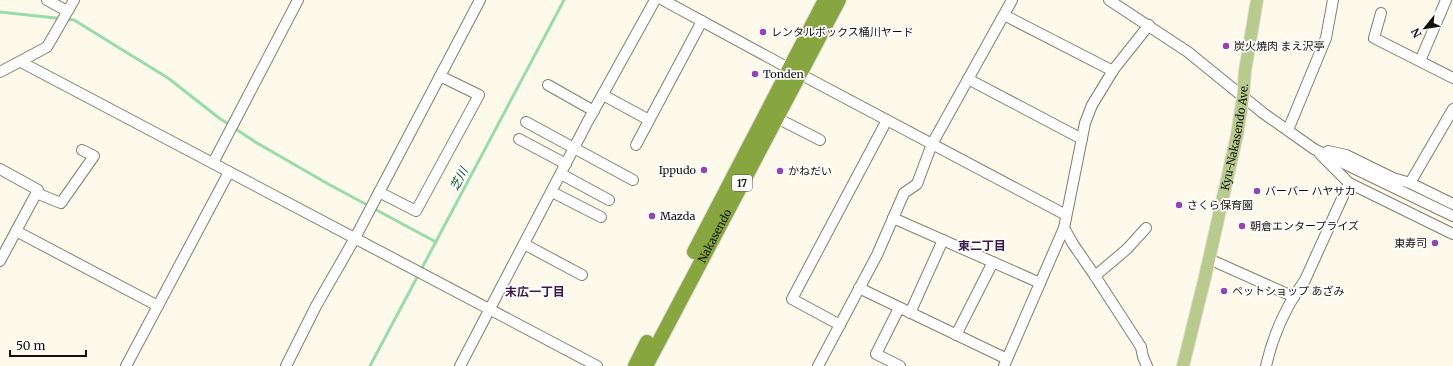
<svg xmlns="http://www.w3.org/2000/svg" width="1453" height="366" viewBox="0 0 1453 366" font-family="Merriweather,'Noto Sans JP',serif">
  <rect width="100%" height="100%" fill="#fefaeb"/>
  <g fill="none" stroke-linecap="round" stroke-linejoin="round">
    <g stroke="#99dbaa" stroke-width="3">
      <polyline points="0,12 74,20 168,78 219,118 257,143 330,185 436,242"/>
      <polyline points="370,366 564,0"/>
    </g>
    <g stroke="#837e6d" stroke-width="12">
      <g id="minor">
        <polyline points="47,0 67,11"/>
        <polyline points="663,0 790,69"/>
        <polyline points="1109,0 1188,52 1263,113 1314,149 1453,216"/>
        <polyline points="1381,13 1374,38 1453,78"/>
        <polyline points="1004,15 1113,71"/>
        <polyline points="1420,61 1446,0"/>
        <polyline points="21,62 597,366"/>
        <polyline points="0,72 47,47 74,0"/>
        <polyline points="800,74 1066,215"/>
        <polyline points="968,79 1082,139"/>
        <polyline points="548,85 594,111"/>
        <polyline points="603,95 649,120"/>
        <polyline points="777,118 820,140"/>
        <polyline points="526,122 633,180"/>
        <polyline points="1288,130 1326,38 1333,0"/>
        <polyline points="519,139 566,164"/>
        <polyline points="636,145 702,21"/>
        <polyline points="1328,151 1346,155 1393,178 1410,183 1453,204"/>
        <polyline points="1320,154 1349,183 1453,234"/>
        <polyline points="213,163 298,0"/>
        <polyline points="0,169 38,190 0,261"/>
        <polyline points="561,174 609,200"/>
        <polyline points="1410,183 1453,109"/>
        <polyline points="379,192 416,211 479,95 440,76"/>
        <polyline points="552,192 601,217"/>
        <polyline points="36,193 61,203 94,156 82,150"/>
        <polyline points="893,218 1040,283"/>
        <polyline points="1064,228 1073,244 1095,276 1141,347 1143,357 1147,366"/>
        <polyline points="16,231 158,306"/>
        <polyline points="524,244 582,275"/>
        <polyline points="1209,259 1294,297"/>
        <polyline points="1095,276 1127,249 1146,228"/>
        <polyline points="859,288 1007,359"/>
        <polyline points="899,308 876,354 900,366"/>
        <polyline points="910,313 943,240"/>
        <polyline points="840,325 792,299 887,120"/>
        <polyline points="956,335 993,262"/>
        <polyline points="126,366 229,172"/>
        <polyline points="286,366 316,306 355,238 480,0"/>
        <polyline points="460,366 588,121 655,0"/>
        <polyline points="818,366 877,255 904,193 917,184 932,144 1012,0"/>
        <polyline points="1004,366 1064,228 1085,123 1092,105 1114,69 1149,25"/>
        <path d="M1266,366C1273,335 1286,306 1305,280L1349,183"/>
      </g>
    </g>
    <g stroke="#dededd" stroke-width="14">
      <g id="major">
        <path id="s1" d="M1183,366L1205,277L1237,135L1243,97L1245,71L1257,0"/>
      </g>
    </g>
    <g stroke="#dededd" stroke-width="16">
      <g id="highway">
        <polyline points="694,252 825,0"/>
        <polyline points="635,366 647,342"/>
        <path id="s2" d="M646,366L839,0"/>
      </g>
    </g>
    <use href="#minor" stroke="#fff" stroke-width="10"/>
    <use href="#major" stroke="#b8ca8c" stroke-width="12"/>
    <use href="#highway" stroke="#88a640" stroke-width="14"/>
  </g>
  <g fill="#9145b7" stroke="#fff" stroke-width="1.5">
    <circle cx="763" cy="32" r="4"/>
    <circle cx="1226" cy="46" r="4"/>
    <circle cx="755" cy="74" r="4"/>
    <circle cx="704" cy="170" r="4"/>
    <circle cx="780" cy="171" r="4"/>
    <circle cx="1257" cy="191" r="4"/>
    <circle cx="1179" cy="205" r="4"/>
    <circle cx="652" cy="216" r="4"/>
    <circle cx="1242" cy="226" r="4"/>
    <circle cx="1435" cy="243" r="4"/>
    <circle cx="1224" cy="291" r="4"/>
  </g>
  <g text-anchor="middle" stroke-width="3.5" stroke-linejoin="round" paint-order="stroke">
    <rect fill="#fff" stroke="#5a5854" stroke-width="1" x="732" y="175" width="20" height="16" rx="3"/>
    <g font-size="10" font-weight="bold" fill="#13110b">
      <text x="742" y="187">17</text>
    </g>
    <g font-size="11" fill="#13110b" stroke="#fff" text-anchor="start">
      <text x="771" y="36">レンタルボックス桶川ヤード</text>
      <text x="1234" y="50">炭火焼肉 まえ沢亭</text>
      <text x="763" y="78">Tonden</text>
      <text x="696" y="174" text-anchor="end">Ippudo</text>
      <text x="788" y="175">かねだい</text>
      <text x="1265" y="195">バーバー ハヤサカ</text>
      <text x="1187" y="209">さくら保育園</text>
      <text x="660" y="220">Mazda</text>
      <text x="1250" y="230">朝倉エンタープライズ</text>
      <text x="1427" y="247" text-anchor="end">東寿司</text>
      <text x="1232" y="295">ペットショップ あざみ</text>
    </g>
    <g font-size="11" fill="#13110b" stroke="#fff">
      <text dy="4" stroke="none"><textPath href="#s1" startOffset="235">Kyu-Nakasendo Ave.</textPath></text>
      <text dy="4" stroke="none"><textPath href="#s2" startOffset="147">Nakasendo</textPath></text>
    </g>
    <g font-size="12" font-style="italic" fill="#065429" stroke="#fff">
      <text transform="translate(459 179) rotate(-62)" y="4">芝川</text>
    </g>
    <g font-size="12" font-weight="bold" fill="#3c174e" stroke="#fff">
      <text x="982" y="250">東二丁目</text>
      <text x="535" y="296">末広一丁目</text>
    </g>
  </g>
  <g transform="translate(1425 28) rotate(240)" stroke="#ffffff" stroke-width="3" paint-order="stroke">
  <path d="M0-3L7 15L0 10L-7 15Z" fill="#13110b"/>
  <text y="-6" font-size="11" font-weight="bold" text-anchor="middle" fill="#13110b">N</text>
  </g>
  <path d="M10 350v6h76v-6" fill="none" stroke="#13110b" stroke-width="2"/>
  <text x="16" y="350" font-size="12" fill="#13110b" stroke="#ffffff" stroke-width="3" paint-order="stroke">50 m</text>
</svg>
